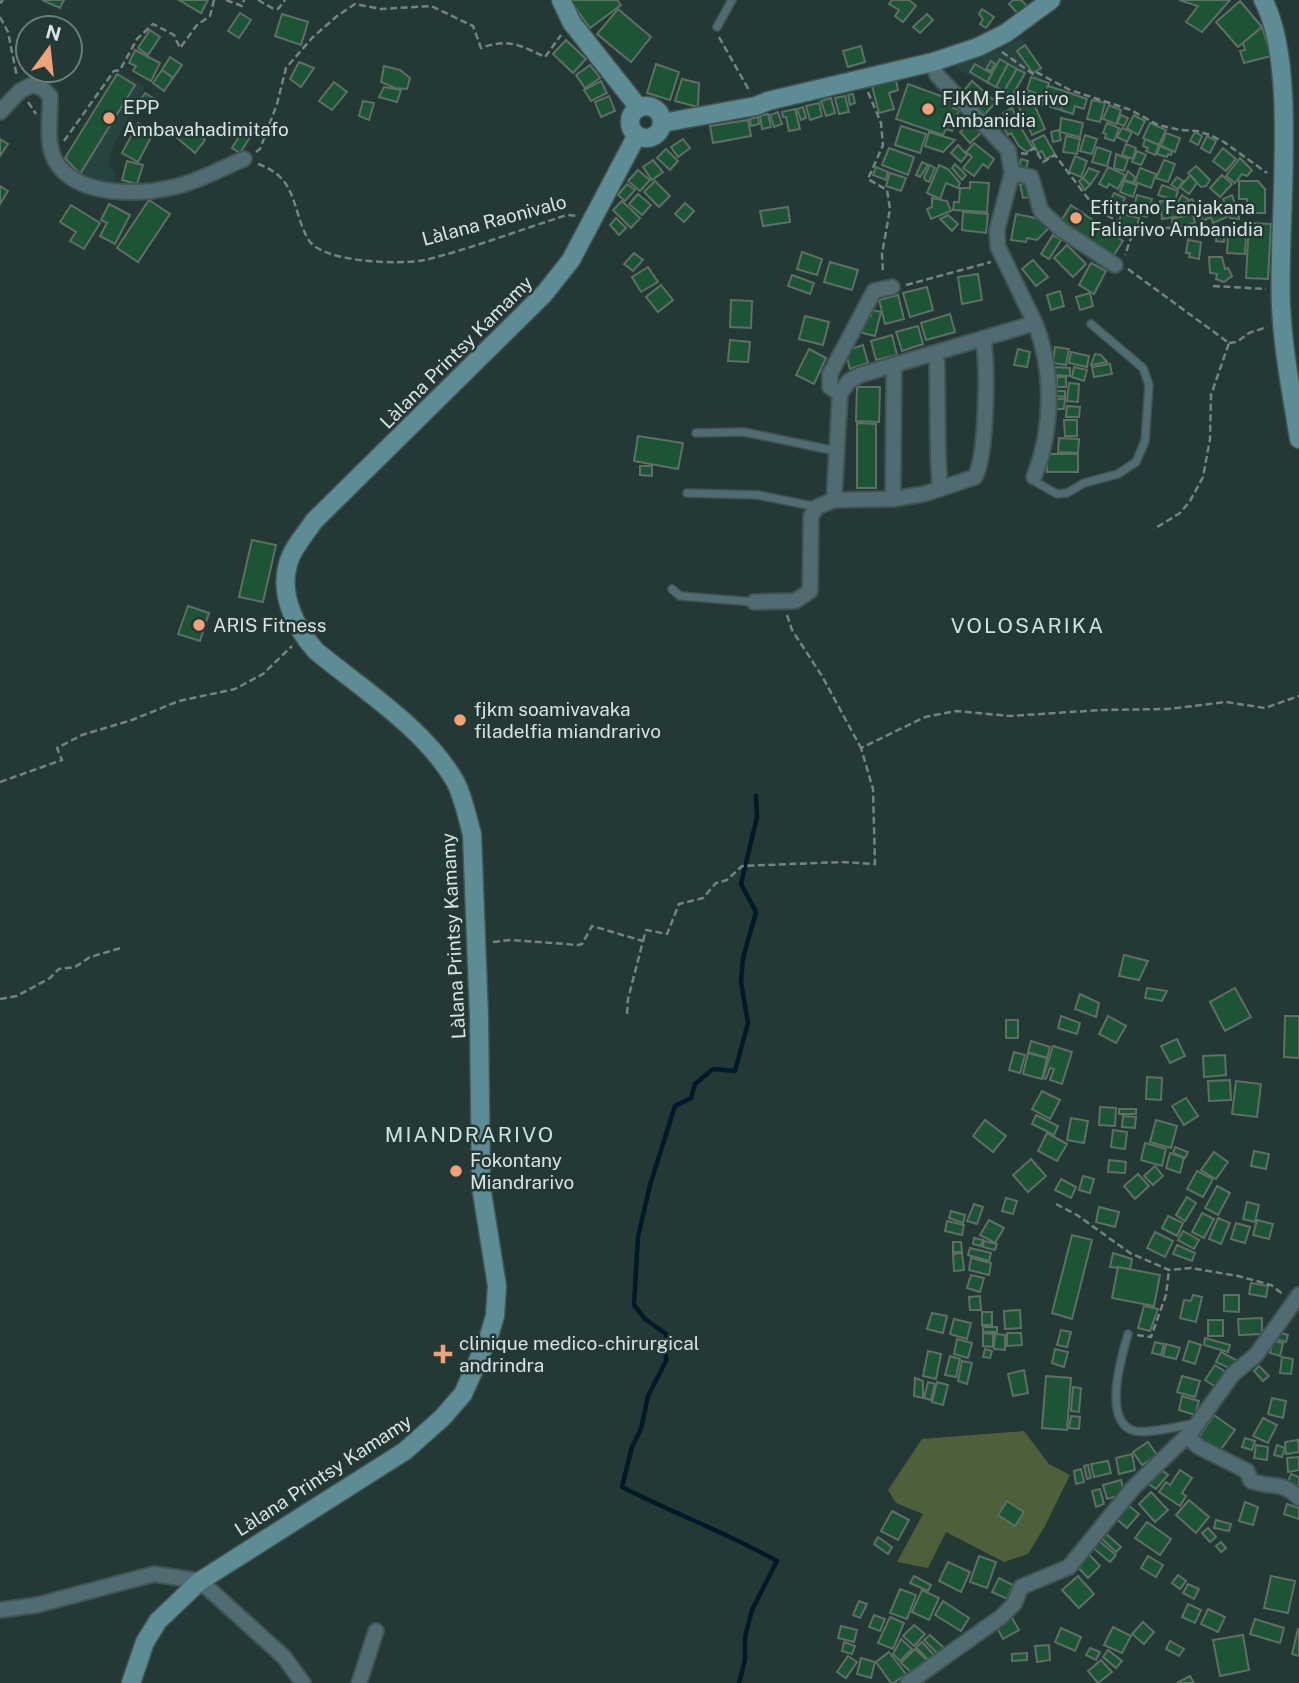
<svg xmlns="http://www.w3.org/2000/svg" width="1299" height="1683" viewBox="0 0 1299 1683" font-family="'Public Sans',sans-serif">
  <rect width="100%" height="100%" fill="#243835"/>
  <g fill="#26433f">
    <polygon points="1021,38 1043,69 1039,79 1027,74 1013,98 949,65 1000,50"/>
    <polygon points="120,73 145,87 112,149 108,167 116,171 113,185 90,179 80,174 65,158 117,74"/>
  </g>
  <polygon fill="#4e603b" points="1024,1431 1049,1464 1070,1475 1045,1526 1028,1554 1004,1562 946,1532 928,1568 897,1562 923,1514 896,1503 888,1490 922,1439"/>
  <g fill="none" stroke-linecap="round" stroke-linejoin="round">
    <path stroke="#001a2a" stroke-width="4.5" d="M739,1683L745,1660V1637L752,1610L777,1561C727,1533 673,1513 622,1487L632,1447L641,1429L648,1396L666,1361V1334L645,1319L634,1305L638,1237L650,1185L675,1106L691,1098L695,1084L713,1069L735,1071L748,1023L741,982L743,958L756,912L741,884L757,817L756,796"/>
  </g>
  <g fill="#1d5436" stroke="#5e6f64" stroke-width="2">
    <polygon points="42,0 64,0 60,8"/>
    <polygon points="179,0 208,0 201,13"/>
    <polygon points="570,0 617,0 621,5 590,28"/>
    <polygon points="892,0 909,0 916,6 903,22 895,16 899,10 889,4"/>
    <polygon points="1013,0 1021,0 1029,8 1022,18 1009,4"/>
    <polygon points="1179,0 1230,0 1202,32 1186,22 1198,6"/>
    <polygon points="1240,1 1262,27 1238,47 1216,22"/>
    <polygon points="618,9 651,37 631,62 597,34"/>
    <polygon points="982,9 994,17 986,28 980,24 983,19 979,14"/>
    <polygon points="240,13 251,20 239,38 228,31"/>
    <polygon points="282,14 308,22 301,45 275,36"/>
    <polygon points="927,14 933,20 920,33 913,27"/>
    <polygon points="1262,27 1271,56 1244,63 1240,51 1245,50 1243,43"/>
    <polygon points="150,30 160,37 148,55 138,48"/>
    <polygon points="566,40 586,59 573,73 553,54"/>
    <polygon points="1025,45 1041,68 1033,73 1017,51"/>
    <polygon points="861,46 865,62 848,67 843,51"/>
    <polygon points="135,50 160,63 151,81 133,71 136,66 129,63"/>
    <polygon points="170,57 182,65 173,78 162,70"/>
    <polygon points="1000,59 1008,64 996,87 987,82"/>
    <polygon points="991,61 995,64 991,71 986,69"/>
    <polygon points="299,62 314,68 301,87 290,79"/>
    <polygon points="656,64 679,72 670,100 647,93"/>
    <polygon points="975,64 992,74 987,82 970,72"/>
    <polygon points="1008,64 1017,69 1004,91 996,87"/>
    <polygon points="590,65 600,78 585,88 576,75"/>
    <polygon points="384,66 400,70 410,78 407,89 395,88 381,82"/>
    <polygon points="1017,69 1025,73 1012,96 1004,91"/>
    <polygon points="162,70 173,78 164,91 153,83"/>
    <polygon points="117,74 135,85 80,174 65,158"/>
    <polygon points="1031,77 1049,83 1044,96 1027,90"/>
    <polygon points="682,79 699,83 698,107 675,101"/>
    <polygon points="896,80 898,90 889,93 894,109 879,113 872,86"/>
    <polygon points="601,81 607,93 591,101 584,90"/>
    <polygon points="972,81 996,102 983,116 960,95"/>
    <polygon points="334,82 347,92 332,110 319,101"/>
    <polygon points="908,84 955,101 953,108 959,110 952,131 946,129 943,135 896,119"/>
    <polygon points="1048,86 1067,92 1061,110 1041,104"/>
    <polygon points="384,87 401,90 397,102 379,97"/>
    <polygon points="1067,92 1087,99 1084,109 1075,106 1073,114 1061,110"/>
    <polygon points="145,93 153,98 146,110 138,104"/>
    <polygon points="1029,93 1045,129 1032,135 1015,99"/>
    <polygon points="853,94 855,103 850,105 848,95"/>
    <polygon points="609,96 615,111 601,117 595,102"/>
    <polygon points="845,96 849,112 839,114 835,98"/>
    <polygon points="831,98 835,113 826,116 821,101"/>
    <polygon points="1092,100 1105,103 1100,122 1087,119"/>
    <polygon points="363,101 374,103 369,120 359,116"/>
    <polygon points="819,103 822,116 810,120 806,106"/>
    <polygon points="1109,105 1121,110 1116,124 1103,119"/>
    <polygon points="803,107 806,118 801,120 797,109"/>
    <polygon points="1012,108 1016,116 1007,121 1003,113"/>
    <polygon points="795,109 800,129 789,131 786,117 783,117 782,112"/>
    <polygon points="778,112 782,124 774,127 770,115"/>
    <polygon points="768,114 771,127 762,129 760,116"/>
    <polygon points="1121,115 1128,118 1124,126 1117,123"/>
    <polygon points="1134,115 1145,121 1138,135 1127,128"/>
    <polygon points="1018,116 1023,124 1020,126 1033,148 1027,152 1019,146 1011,133 1008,135 1002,125"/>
    <polygon points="758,117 759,124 751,126 750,119"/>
    <polygon points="1061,118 1083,123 1080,137 1060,132"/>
    <polygon points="748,120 751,136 713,143 710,126"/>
    <polygon points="972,121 982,132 970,143 960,132"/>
    <polygon points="138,123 154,132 138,162 122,153"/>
    <polygon points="1107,123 1119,128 1114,141 1105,138 1106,134 1103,133"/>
    <polygon points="1150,123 1166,130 1159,145 1143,138"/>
    <polygon points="186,125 205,140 195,153 176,137"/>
    <polygon points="901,126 926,134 920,153 895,145"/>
    <polygon points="1122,128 1132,132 1127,142 1117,137"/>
    <polygon points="244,129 252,134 240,153 232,148"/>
    <polygon points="1059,130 1061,140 1053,142 1051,132"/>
    <polygon points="929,132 955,140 943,152 925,146"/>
    <polygon points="1195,132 1202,136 1198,145 1190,141"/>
    <polygon points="1166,133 1180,138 1175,152 1161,146"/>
    <polygon points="1044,135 1055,154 1046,159 1042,151 1038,153 1032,141"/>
    <polygon points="1085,135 1097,139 1092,154 1080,151"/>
    <polygon points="1066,136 1080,139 1077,154 1063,152"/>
    <polygon points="1207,136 1216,141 1210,153 1201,148"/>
    <polygon points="0,139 8,144 0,156"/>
    <polygon points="683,139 690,148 678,157 671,147"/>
    <polygon points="1145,139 1159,145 1155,155 1146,151 1148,148 1143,146"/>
    <polygon points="974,143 994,159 988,168 983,164 974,176 963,168 972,157 966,152"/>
    <polygon points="1126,144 1136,148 1133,159 1122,155"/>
    <polygon points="958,145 967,155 961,162 951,153"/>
    <polygon points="1160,146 1172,151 1171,155 1168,154 1167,157 1157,154"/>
    <polygon points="1097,147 1111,152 1107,166 1092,162"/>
    <polygon points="889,148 914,157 908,175 882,165"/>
    <polygon points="1223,148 1236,159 1226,171 1213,161"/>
    <polygon points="666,149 678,161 670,170 657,158"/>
    <polygon points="1137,151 1146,155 1141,165 1132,162"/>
    <polygon points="1116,154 1128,159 1124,171 1114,168"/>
    <polygon points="1075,156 1087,161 1081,177 1069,172"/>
    <polygon points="1240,158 1252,170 1247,176 1242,174 1235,183 1226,176"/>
    <polygon points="1021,159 1028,161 1026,170 1019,168"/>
    <polygon points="653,160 663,172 652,180 643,167"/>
    <polygon points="1164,160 1175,164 1168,182 1156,178"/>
    <polygon points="127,161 143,165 137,184 122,180"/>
    <polygon points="922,162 928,165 920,177 916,175"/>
    <polygon points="955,164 966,175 962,180 952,168"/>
    <polygon points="930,165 935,168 929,182 925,180 924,177"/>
    <polygon points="939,165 948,169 960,183 958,188 946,183 940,199 927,193"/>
    <polygon points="1196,166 1210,180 1206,186 1201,187 1188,173"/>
    <polygon points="876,167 888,172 886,180 873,175"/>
    <polygon points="1108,167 1125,175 1118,189 1109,184 1107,188 1099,184"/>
    <polygon points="1089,168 1099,172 1090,185 1083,178"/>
    <polygon points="1140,168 1156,174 1151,188 1135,182"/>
    <polygon points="638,170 650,180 640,191 628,181"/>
    <polygon points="1128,171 1135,177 1133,183 1124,180"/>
    <polygon points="890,173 906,178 901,191 886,186"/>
    <polygon points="1190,175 1197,183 1189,194 1180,187"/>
    <polygon points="1222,175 1232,184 1220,197 1210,188"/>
    <polygon points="1177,177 1183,181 1178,189 1171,185"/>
    <polygon points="1083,178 1090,185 1085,190 1079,181"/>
    <polygon points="655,181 670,196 659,207 644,192"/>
    <polygon points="1124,181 1137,185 1133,197 1120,192"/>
    <polygon points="1239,181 1258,181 1265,189 1265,213 1247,213 1247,199 1239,199"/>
    <polygon points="970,182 989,183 987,212 953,210 954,202 959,202 960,188 970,188"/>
    <polygon points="1028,183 1031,197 1023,198 1020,184"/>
    <polygon points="627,184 635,190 625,201 618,195"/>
    <polygon points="1162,185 1178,191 1175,200 1158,195"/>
    <polygon points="0,186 8,191 0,204"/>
    <polygon points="1114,193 1125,198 1118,213 1107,208"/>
    <polygon points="638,194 651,205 642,215 629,204"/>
    <polygon points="1137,195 1152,199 1147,217 1132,213"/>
    <polygon points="1182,195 1189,200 1182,205 1178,202"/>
    <polygon points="1232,195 1239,215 1239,219 1230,218 1223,199"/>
    <polygon points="932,198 947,201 951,211 931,219 927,209 932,207"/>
    <polygon points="1192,199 1197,207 1184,215 1180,207"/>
    <polygon points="149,200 170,214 138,262 117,248"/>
    <polygon points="622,201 640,218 631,228 613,210"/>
    <polygon points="1160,201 1176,203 1181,216 1162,219"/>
    <polygon points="685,203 694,211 684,222 675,214"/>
    <polygon points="109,204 130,215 115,244 100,236 107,223 101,220"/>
    <polygon points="71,205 100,223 84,249 70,241 76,232 60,222"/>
    <polygon points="1071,205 1123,241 1113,256 1061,221"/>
    <polygon points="1213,205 1216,211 1223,208 1227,217 1213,223 1211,217 1203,221 1199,210"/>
    <polygon points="788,207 790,222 763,226 760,211"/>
    <polygon points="963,212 988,214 986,233 962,230"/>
    <polygon points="1016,214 1045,220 1050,227 1037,240 1027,238 1026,242 1011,240"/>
    <polygon points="1121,214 1139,218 1137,229 1118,225"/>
    <polygon points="1193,214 1195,223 1173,228 1172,219"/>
    <polygon points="948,215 958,224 952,231 940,219"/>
    <polygon points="616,218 626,228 619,235 610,225"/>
    <polygon points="1249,223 1271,224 1268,279 1246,278"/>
    <polygon points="1217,226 1225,227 1224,242 1216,241"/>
    <polygon points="1202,227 1203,235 1189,238 1187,230"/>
    <polygon points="1228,234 1246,235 1245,254 1227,253"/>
    <polygon points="1053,235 1061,240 1049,259 1041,254"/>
    <polygon points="1188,240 1201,242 1199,259 1189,257 1190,253 1186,253"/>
    <polygon points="1067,245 1086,264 1073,277 1054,258"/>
    <polygon points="802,252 822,259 817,275 797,269"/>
    <polygon points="634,253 643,260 633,271 624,264"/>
    <polygon points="1209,257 1222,257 1225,269 1228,268 1232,276 1224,282 1216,279 1217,274 1210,273"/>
    <polygon points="1033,260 1048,277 1036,286 1022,269"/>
    <polygon points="830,262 858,270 852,290 824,282"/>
    <polygon points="1091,263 1106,271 1094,294 1079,285"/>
    <polygon points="648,267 658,282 641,292 632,277"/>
    <polygon points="978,274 982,300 962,304 958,277"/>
    <polygon points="792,275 814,283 810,294 788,286"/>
    <polygon points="661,285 673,300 658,312 646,297"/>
    <polygon points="927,287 933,310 910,317 903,293"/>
    <polygon points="1060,291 1064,306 1051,310 1047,295"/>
    <polygon points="1090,293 1093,306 1080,310 1076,297"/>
    <polygon points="898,295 904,319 885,324 879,300"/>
    <polygon points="731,300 752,301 751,328 730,327"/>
    <polygon points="872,310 881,312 875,336 859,332 864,314 871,316"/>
    <polygon points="950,314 955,332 926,340 921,323"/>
    <polygon points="805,316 829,322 823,345 799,339"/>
    <polygon points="918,326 923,344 902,351 896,332"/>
    <polygon points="892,335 897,355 876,360 871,341"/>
    <polygon points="730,340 750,342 748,362 728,361"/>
    <polygon points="863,345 868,363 850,369 845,351"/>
    <polygon points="1055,347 1069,349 1066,365 1053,363"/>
    <polygon points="809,349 826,358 814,384 796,375"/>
    <polygon points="1018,349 1030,352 1027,367 1014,365"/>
    <polygon points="1071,352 1089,356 1087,367 1069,363"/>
    <polygon points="1095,354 1101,355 1107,362 1091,365"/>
    <polygon points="1110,364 1112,374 1094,377 1092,367"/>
    <polygon points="1055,367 1070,368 1070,376 1054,375"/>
    <polygon points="1074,367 1087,370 1084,381 1072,377"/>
    <rect x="1057" y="377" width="9" height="10"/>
    <polygon points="1069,383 1079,384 1078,402 1067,401"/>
    <polygon points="857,387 880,387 879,422 856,421"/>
    <polygon points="1055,391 1065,391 1065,397 1055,396"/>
    <polygon points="1056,399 1065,399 1064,409 1056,409"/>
    <polygon points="1067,406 1080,407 1079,417 1066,417"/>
    <polygon points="1064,420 1077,420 1077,436 1065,436"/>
    <polygon points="857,423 876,424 876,488 857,488"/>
    <polygon points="638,436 683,443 678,469 634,461"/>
    <polygon points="1059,438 1079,439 1078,453 1058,452"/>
    <rect x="1047" y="454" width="31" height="18"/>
    <polygon points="640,466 652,466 652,476 640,475"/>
    <polygon points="252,540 276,545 263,602 239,597"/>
    <polygon points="188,606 209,613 200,641 178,634"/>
    <polygon points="1124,955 1148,961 1139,980 1119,976"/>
    <polygon points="1147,988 1167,991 1162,1001 1145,998"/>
    <polygon points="1235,988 1251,1017 1225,1031 1210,1002"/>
    <polygon points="1080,994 1099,1003 1096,1017 1075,1009"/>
    <polygon points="1061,1016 1080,1023 1077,1034 1058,1028"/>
    <polygon points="1108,1016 1126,1026 1116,1043 1099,1034"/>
    <polygon points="1285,1016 1299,1016 1299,1058 1284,1057"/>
    <rect x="1006" y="1020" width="12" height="18"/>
    <polygon points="1177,1039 1185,1056 1170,1063 1161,1046"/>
    <polygon points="1031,1041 1050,1047 1047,1058 1028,1052"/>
    <polygon points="1053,1046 1072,1052 1062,1084 1050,1080 1054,1069 1050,1068 1046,1079 1043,1078"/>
    <polygon points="1014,1052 1025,1055 1020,1073 1009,1070"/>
    <polygon points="1028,1053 1047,1058 1042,1079 1023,1074"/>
    <polygon points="1225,1055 1226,1075 1204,1077 1203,1056"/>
    <polygon points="1147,1077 1162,1078 1161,1100 1146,1099"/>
    <polygon points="1230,1080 1231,1100 1209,1101 1208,1081"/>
    <polygon points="1236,1081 1261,1084 1257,1117 1232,1114"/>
    <polygon points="1042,1091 1060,1100 1050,1119 1032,1109"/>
    <polygon points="1186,1098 1198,1116 1184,1125 1172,1106"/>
    <polygon points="1100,1107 1116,1108 1115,1126 1099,1125"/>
    <rect x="1119" y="1109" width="17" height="5"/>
    <polygon points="1036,1115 1058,1126 1054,1135 1032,1124"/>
    <polygon points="1123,1116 1136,1117 1135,1128 1122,1127"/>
    <polygon points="1071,1118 1088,1121 1084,1143 1067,1140"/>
    <polygon points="985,1120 1006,1136 993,1152 973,1136"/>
    <polygon points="1156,1120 1177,1126 1171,1148 1150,1142"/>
    <polygon points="1113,1130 1127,1132 1125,1149 1111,1147"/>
    <polygon points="1047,1133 1067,1144 1057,1161 1038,1151"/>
    <polygon points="1145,1143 1166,1149 1162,1166 1141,1160"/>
    <polygon points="1175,1147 1188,1152 1185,1158 1173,1153"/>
    <polygon points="1254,1151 1269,1154 1266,1169 1251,1166"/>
    <polygon points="1214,1152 1228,1162 1216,1179 1201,1170"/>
    <polygon points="1170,1153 1184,1158 1180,1173 1166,1168"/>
    <polygon points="1031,1159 1046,1176 1028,1192 1013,1175"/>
    <polygon points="1109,1160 1126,1162 1125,1173 1108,1172"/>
    <polygon points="1155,1166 1163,1176 1153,1185 1144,1176"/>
    <polygon points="1197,1171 1213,1179 1203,1197 1187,1189"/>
    <polygon points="1138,1174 1149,1186 1135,1199 1124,1186"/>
    <polygon points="1083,1176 1094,1179 1090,1193 1079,1190"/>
    <polygon points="1061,1179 1076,1187 1071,1198 1055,1190"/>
    <polygon points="1217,1186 1230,1193 1218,1215 1205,1208"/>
    <polygon points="1187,1197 1196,1203 1185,1221 1176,1215"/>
    <polygon points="1006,1198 1017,1201 1013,1214 1002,1211"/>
    <polygon points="1247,1202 1259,1205 1255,1222 1243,1219"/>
    <polygon points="974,1204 983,1207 977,1224 967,1221"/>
    <polygon points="1099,1207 1119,1212 1115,1227 1096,1222"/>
    <polygon points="951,1211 965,1215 963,1223 949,1218"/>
    <polygon points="1202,1213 1214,1219 1204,1238 1192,1232"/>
    <polygon points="1168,1216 1183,1223 1177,1236 1162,1228"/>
    <polygon points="1218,1218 1230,1223 1221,1244 1209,1239"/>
    <polygon points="989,1220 1004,1228 995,1243 980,1235"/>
    <polygon points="1257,1220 1273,1224 1269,1239 1253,1235"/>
    <polygon points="947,1221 964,1225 962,1235 945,1231"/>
    <polygon points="1236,1223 1250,1227 1245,1243 1231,1239"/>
    <polygon points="1183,1231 1199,1240 1194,1249 1178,1240"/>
    <polygon points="1155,1232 1173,1241 1165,1257 1147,1248"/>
    <polygon points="1072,1235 1092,1240 1072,1319 1052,1313"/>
    <polygon points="974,1238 983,1240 981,1246 973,1244"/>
    <polygon points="984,1241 997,1244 995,1250 983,1247"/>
    <polygon points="953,1242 961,1242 962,1252 953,1252"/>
    <polygon points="1177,1245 1195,1253 1192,1261 1173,1254"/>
    <polygon points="970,1248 991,1253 989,1261 968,1255"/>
    <polygon points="962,1253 964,1270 954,1271 953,1254"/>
    <polygon points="1113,1253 1132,1259 1130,1269 1110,1267"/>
    <polygon points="971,1258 991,1263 989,1275 969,1270"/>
    <polygon points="1118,1267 1160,1275 1154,1306 1112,1298"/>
    <polygon points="971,1275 984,1278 980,1292 967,1288"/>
    <polygon points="1251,1283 1268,1286 1266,1297 1249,1294"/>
    <polygon points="1193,1295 1202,1297 1196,1322 1180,1318 1184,1300 1191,1301"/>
    <polygon points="1224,1295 1239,1295 1239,1312 1224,1311"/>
    <polygon points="980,1296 981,1310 970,1310 969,1297"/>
    <polygon points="1144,1306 1158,1309 1150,1331 1138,1328"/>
    <polygon points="1020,1310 1021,1328 1005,1329 1004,1311"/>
    <rect x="982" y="1312" width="10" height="13"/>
    <polygon points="932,1313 947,1316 943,1333 927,1329"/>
    <polygon points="1262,1318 1262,1334 1239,1335 1238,1319"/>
    <polygon points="954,1319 971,1323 967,1339 950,1334"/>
    <rect x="1208" y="1320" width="15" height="16"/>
    <rect x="983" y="1327" width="14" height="5"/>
    <polygon points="1061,1330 1071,1332 1067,1347 1057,1345"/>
    <polygon points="1278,1332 1288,1335 1286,1342 1276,1339"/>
    <polygon points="983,1333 993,1334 993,1347 983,1346"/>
    <polygon points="1007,1333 1021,1333 1022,1345 1007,1346"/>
    <polygon points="995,1334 1005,1335 1005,1350 994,1349"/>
    <polygon points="1205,1338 1230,1345 1228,1352 1204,1345"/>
    <polygon points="957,1339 972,1343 968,1358 954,1354"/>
    <polygon points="1189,1341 1201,1345 1195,1364 1183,1360"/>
    <polygon points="1273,1341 1283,1343 1280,1356 1270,1353"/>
    <polygon points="1155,1342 1164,1344 1161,1355 1152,1353"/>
    <polygon points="1166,1344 1180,1348 1176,1359 1163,1356"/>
    <polygon points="985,1349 992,1351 990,1358 983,1357"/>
    <polygon points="1055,1349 1068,1352 1064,1367 1052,1363"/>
    <polygon points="928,1351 941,1354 936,1379 923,1376"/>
    <polygon points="1221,1352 1236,1360 1231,1369 1216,1362"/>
    <polygon points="950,1356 960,1359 956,1377 945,1375"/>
    <polygon points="1282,1357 1293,1359 1291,1374 1280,1373"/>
    <polygon points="962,1361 972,1363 967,1384 958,1381"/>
    <polygon points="1215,1365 1226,1372 1216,1387 1205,1380"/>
    <polygon points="1259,1366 1269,1376 1263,1381 1254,1371"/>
    <polygon points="1024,1370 1028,1393 1013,1396 1008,1374"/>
    <polygon points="1046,1376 1071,1378 1067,1430 1042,1428"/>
    <polygon points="1182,1376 1200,1381 1195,1397 1177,1392"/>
    <polygon points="915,1378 923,1381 923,1398 914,1396"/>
    <polygon points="928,1382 935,1384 931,1400 924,1398"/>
    <polygon points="937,1382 948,1385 943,1405 932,1402"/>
    <polygon points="1073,1387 1081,1388 1079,1412 1071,1411"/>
    <polygon points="1182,1396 1199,1401 1195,1415 1179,1410"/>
    <polygon points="1272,1398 1286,1401 1283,1418 1268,1414"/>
    <polygon points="1214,1415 1235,1430 1218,1453 1198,1438"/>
    <polygon points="1071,1416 1080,1417 1079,1429 1069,1428"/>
    <polygon points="1263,1418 1277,1425 1268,1443 1253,1436"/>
    <polygon points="1245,1438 1255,1441 1252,1450 1242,1447"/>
    <polygon points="1298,1440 1299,1452 1286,1454 1285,1442"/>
    <polygon points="1148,1442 1157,1455 1142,1465 1133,1452"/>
    <polygon points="1256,1445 1268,1447 1267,1460 1254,1458"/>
    <polygon points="1277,1445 1285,1448 1282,1457 1274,1455"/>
    <polygon points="1132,1454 1135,1470 1119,1474 1116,1458"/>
    <polygon points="1299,1457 1299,1470 1288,1472 1287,1458"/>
    <polygon points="1108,1461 1111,1473 1094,1477 1091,1464"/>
    <polygon points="1088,1465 1091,1478 1087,1479 1084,1466"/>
    <polygon points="1159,1468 1168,1475 1156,1489 1147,1483"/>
    <polygon points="1081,1469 1084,1482 1076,1484 1074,1471"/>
    <polygon points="1180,1470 1192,1478 1182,1493 1186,1496 1180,1506 1159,1492 1166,1482 1170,1485"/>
    <polygon points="1291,1474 1299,1477 1299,1489 1287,1485"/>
    <polygon points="1121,1480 1125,1494 1107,1499 1103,1485"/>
    <polygon points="1100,1489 1104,1504 1096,1507 1092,1491"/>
    <polygon points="1151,1492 1168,1510 1155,1522 1139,1504"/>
    <polygon points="1189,1500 1209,1517 1196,1533 1176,1515"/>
    <polygon points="1007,1501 1024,1512 1015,1526 998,1515"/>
    <polygon points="1245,1502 1258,1507 1253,1525 1239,1521"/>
    <polygon points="1127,1504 1139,1514 1127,1528 1115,1518"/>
    <polygon points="1287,1504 1299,1508 1299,1519 1284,1514"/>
    <polygon points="892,1511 909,1520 898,1540 881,1531"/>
    <polygon points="1216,1520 1231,1524 1229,1531 1214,1528"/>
    <polygon points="1147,1522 1171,1539 1160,1555 1135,1538"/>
    <polygon points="1208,1528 1216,1537 1210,1542 1202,1533"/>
    <polygon points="1105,1533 1121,1547 1116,1552 1101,1538"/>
    <polygon points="878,1537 892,1547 888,1554 874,1544"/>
    <polygon points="1098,1540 1116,1555 1110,1562 1092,1547"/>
    <polygon points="1221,1542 1226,1548 1221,1552 1216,1546"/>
    <polygon points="1087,1552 1100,1566 1088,1578 1075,1564"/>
    <polygon points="979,1556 996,1562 987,1588 970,1582"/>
    <polygon points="1148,1556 1163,1565 1156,1577 1141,1568"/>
    <polygon points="948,1562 970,1572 961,1592 939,1581"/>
    <polygon points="1178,1575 1186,1581 1180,1589 1172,1583"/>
    <polygon points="914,1576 931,1585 928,1591 910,1583"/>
    <polygon points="1078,1576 1094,1594 1079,1608 1062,1590"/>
    <polygon points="1271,1576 1295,1581 1288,1613 1264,1608"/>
    <polygon points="999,1578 1013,1585 1007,1599 992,1592"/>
    <polygon points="1188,1584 1199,1589 1194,1599 1183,1593"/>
    <polygon points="900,1589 916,1595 907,1619 890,1613"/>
    <polygon points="922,1590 939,1598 929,1620 912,1612"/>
    <polygon points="859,1601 867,1604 860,1618 853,1615"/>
    <polygon points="943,1601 969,1618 961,1631 935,1615"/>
    <polygon points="1188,1604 1201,1610 1195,1623 1182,1617"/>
    <polygon points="1208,1609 1225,1617 1218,1632 1201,1624"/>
    <polygon points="874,1615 885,1619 880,1631 869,1627"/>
    <polygon points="1011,1616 1019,1630 1003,1639 995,1624"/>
    <polygon points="890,1617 904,1623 893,1649 878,1643"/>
    <polygon points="1255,1619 1284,1628 1280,1643 1250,1634"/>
    <polygon points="1143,1622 1154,1632 1144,1644 1132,1634"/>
    <polygon points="914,1625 925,1634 914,1646 903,1636"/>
    <polygon points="841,1626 857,1630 854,1642 838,1638"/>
    <polygon points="1113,1627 1131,1636 1122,1653 1104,1645"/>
    <polygon points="1061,1628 1081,1637 1075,1651 1055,1642"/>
    <polygon points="1298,1629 1299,1630 1299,1656 1292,1654"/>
    <polygon points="930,1635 944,1648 938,1654 924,1640"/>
    <polygon points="1243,1635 1249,1670 1220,1676 1213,1640"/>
    <polygon points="901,1639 912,1649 900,1661 893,1654"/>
    <polygon points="1170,1641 1184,1649 1179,1656 1166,1649"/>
    <polygon points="844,1642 855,1646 852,1654 842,1651"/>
    <polygon points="922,1642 934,1655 928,1660 916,1647"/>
    <polygon points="1049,1645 1050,1660 1037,1662 1035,1646"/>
    <polygon points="1090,1648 1100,1652 1096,1660 1086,1655"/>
    <polygon points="915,1649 927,1660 913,1674 901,1663"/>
    <polygon points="1108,1650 1122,1661 1116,1668 1103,1657"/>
    <polygon points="889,1652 906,1674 894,1683 891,1683 876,1662"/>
    <polygon points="1027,1653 1027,1660 1012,1661 1012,1654"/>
    <polygon points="848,1656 857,1662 846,1678 837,1672"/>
    <polygon points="861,1658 875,1662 871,1678 857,1674"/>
    <polygon points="1101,1660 1112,1672 1098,1683 1088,1671"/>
    <polygon points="1190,1676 1194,1683 1177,1683"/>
  </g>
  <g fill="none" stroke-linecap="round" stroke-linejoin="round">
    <g stroke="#415451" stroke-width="10">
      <g id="lane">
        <polyline points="717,27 732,0"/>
        <polyline points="696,433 744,432 836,451"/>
        <polyline points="1034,478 1036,482 1057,494 1067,493 1084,483 1118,474 1136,462 1145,441 1149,385 1143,368 1091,324"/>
        <polyline points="687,493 758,495 817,507"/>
        <polyline points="672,589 680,596 754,602"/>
        <path d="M1128,1334C1122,1355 1101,1423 1135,1431C1149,1434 1181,1426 1196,1423"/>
      </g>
    </g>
    <g stroke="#415451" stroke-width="18">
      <g id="street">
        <polyline points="933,62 937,75 1008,150 1012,173 997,230 998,247 1035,323"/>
        <path d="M0,112L20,91L32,85L42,88L50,96C51,118 44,146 58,165C81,197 140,195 174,187C198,182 222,168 244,159"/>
        <polyline points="1012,173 1031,177 1041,211 1062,230 1115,265"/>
        <polyline points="935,353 937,364 938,454 940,489"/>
        <polyline points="840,394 830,387 830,374 874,291 892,287"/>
        <polyline points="893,499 894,365"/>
        <path d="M834,500L840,394L849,381L860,375L1035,323C1054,371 1053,429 1034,477"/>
        <path d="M754,602L795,601L810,591L811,516L817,507L834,500L893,499L924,494L975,477C987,455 988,364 983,338"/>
        <path d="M1187,1437L1199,1447L1247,1471L1251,1481C1273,1489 1281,1480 1299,1498"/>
        <polyline points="0,1610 37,1605 154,1574 200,1581 284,1657 303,1683"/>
        <polyline points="359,1683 376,1631"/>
        <polyline points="908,1683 1001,1617 1014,1604 1021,1587 1069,1567 1133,1488 1192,1431 1233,1374 1256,1355 1299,1295"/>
      </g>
    </g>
    <g stroke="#415451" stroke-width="21">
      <g id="secondary">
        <polyline points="561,0 572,23 639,108"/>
        <path d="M1263,0C1299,65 1277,226 1281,306C1283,351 1292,395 1299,439"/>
        <circle cx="646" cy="122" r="16"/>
        <polyline points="662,123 756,106 768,101 933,62 978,47 1006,33 1051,0"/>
        <path d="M131,1683L145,1642L158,1621L200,1581L405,1451L442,1418L463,1394L489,1336L495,1316L497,1286L481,1186L479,1017L472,834C467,817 464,799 456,783C427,730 362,689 316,651C296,629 279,595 288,564C292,548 305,535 314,521L544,294L571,260L637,135"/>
      </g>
    </g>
    <g stroke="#748482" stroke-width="2.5" stroke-dasharray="7 3.5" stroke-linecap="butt">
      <polyline points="226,0 242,6 244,0"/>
      <polyline points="258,0 272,8 278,9 285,0"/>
      <polyline points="0,3 3,0"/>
      <polyline points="0,17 8,32 17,77"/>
      <polyline points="719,37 750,92"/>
      <polyline points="1002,52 1033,74 1036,72 1070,90 1131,110 1158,125 1180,130 1197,131 1210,135 1224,142 1267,173"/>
      <polyline points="868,92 881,123 883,145 868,179 887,190 890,209 882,254 883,273"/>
      <polyline points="28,102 36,114"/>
      <polyline points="64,141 114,71 120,70 137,39 153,24 174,35 180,48 197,25 210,16 214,0"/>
      <path d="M256,152L260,149L277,104L286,68L312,38L337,16L355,4L381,9L431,6L473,26L481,48C508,38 520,45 545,57L561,35"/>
      <polyline points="1021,153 1026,154 1034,148 1043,162 1055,155 1096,209 1117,221 1115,227 1134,230 1125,255"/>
      <path d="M258,164C298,178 291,208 308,239C321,263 401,265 425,260C473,248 520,230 567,215L578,216"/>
      <polyline points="1134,230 1184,227"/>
      <polyline points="1128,269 1229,343 1211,395 1210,439 1203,477 1190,501 1180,513 1154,529"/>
      <polyline points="906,285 991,262"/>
      <polyline points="1213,286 1266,289"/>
      <polyline points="1229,343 1237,342 1249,333 1267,327"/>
      <polyline points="787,615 792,630 822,676 861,748"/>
      <polyline points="0,782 62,760 57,748 82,735 132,720 179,701 235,689 263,674 292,646"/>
      <polyline points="643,941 646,930 667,934 679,904 703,898 716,883 727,880 742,866 842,862 875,864 873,789 861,748 925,717 956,711 1010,716 1101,710 1168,709 1226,702 1265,708 1299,696"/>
      <polyline points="493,942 511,940 578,945 582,944 592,926 643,941 628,999 627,1015"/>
      <polyline points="0,999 17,996 50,978 59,969 75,967 90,957 121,948"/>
      <polyline points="1056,1204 1077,1215 1130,1253 1169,1270 1191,1268 1238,1276 1271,1285 1284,1295"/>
      <polyline points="1137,1335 1151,1337 1166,1295 1169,1270"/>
    </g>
    <use href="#lane" stroke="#506c72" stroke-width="7"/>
    <use href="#street" stroke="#506c72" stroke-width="14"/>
    <use href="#secondary" stroke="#5d8c94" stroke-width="18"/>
  </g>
  <g fill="#f0a279" stroke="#243835" stroke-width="2.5">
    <circle cx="928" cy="109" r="7"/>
    <circle cx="109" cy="118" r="7"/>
    <circle cx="1076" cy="218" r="7"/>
    <circle cx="199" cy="625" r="7"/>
    <circle cx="460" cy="720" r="7"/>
    <circle cx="456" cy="1171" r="7"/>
    <path d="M439.5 1343.5h7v7h7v7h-7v7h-7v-7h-7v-7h7z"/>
  </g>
  <g text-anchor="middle" stroke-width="5" stroke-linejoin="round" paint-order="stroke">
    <g font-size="19" fill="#d8e4e2" stroke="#243835" text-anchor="start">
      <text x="942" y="105">FJKM Faliarivo<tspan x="942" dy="22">Ambanidia</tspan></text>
      <text x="123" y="114">EPP<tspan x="123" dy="22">Ambavahadimitafo</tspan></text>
      <text x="1090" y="214">Efitrano Fanjakana<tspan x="1090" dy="22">Faliarivo Ambanidia</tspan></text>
      <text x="213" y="632">ARIS Fitness</text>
      <text x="474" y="716">fjkm soamivavaka<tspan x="474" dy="22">filadelfia miandrarivo</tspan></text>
      <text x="470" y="1167">Fokontany<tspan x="470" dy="22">Miandrarivo</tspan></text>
      <text x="459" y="1350">clinique medico-chirurgical<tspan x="459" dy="22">andrindra</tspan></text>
    </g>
    <g font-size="19" fill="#d8e4e2" stroke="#243835">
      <text transform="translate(494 220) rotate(-15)" y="7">Làlana Raonivalo</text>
      <text transform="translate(456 352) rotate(-45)" y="7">Làlana Printsy Kamamy</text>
      <text transform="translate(453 936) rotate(-93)" y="7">Làlana Printsy Kamamy</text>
      <text transform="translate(323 1475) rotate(-33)" y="7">Làlana Printsy Kamamy</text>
    </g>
    <g font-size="21" letter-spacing="2" fill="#cbe3de" stroke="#243835">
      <text x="1028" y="633">VOLOSARIKA</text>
      <text x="470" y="1142">MIANDRARIVO</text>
    </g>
  </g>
  <g transform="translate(49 49) rotate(15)"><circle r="33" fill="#243835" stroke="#6c7d7a" stroke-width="2"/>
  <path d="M0-5L12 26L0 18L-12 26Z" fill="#f0a279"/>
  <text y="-10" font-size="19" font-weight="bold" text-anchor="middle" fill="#d8e4e2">N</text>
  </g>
</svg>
